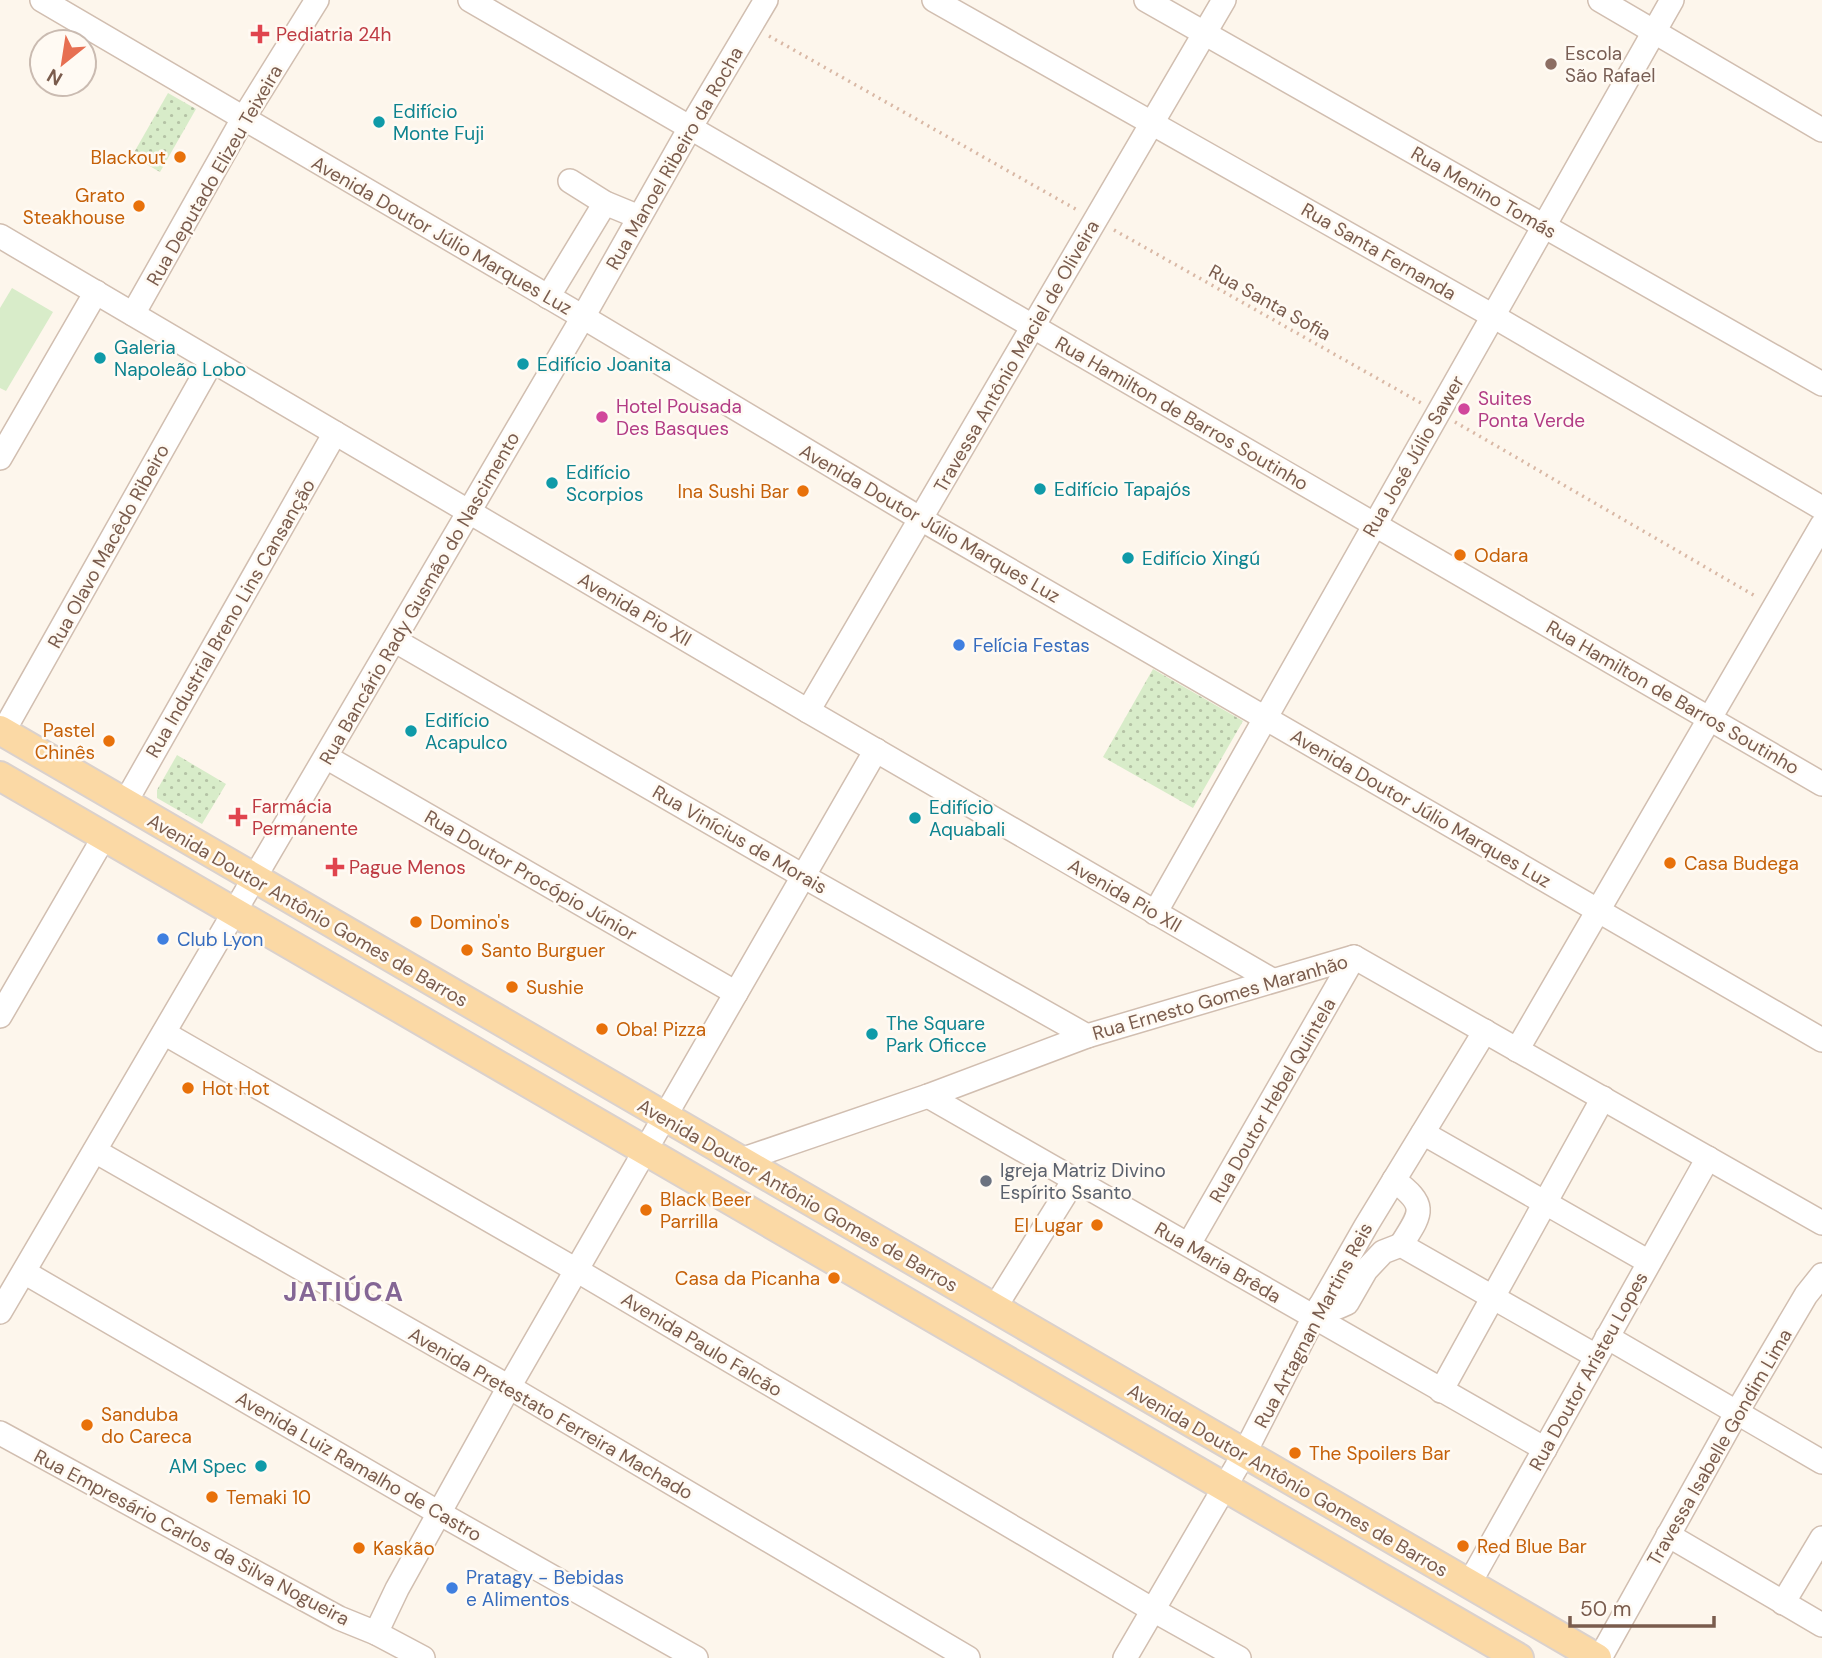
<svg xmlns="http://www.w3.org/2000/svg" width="1822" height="1658" viewBox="0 0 1822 1658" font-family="'DM Sans',sans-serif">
  <defs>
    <pattern id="grass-dots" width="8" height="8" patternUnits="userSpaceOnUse" patternTransform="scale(1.75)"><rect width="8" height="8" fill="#d8ecc9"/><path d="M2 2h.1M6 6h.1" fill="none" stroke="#b4c2a5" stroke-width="1.8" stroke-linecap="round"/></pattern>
  </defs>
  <rect width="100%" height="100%" fill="#fdf6ec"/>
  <g fill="url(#grass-dots)">
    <polygon points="168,93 196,109 160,172 132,156"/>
    <polygon points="1153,669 1243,721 1193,808 1103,757"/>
    <polygon points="177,755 226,784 202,824 157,798 157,790"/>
  </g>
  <polygon fill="#d8ecc9" points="12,288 53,312 6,391 0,388 0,308"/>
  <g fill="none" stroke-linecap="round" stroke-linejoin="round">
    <g stroke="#d1beb0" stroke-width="26">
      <g id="minor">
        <polyline points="42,0 583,317 921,519 1822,1040"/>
        <polyline points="470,0 1822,784"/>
        <polyline points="934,0 1493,316 1822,508"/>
        <polyline points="1146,0 1822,384"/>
        <polyline points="1600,0 1822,130"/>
        <polyline points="570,181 605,203 639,217"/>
        <polyline points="0,236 808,711 1272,980"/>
        <polyline points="548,297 605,203"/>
        <polyline points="133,314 243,119 317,0"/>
        <polyline points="0,458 96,292"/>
        <polyline points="394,640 803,876 1087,1036"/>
        <polyline points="808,711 1224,0"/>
        <polyline points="3,732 212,361"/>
        <polyline points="326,757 736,993"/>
        <polyline points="125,803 335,433"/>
        <polyline points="1155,913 1672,0"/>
        <polyline points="0,1016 104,837"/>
        <polyline points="164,1033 578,1271 1153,1610 1239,1658"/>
        <polyline points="1517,1050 1822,525"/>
        <polyline points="928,1096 1545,1449"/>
        <polyline points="1423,1133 1649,1262"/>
        <polyline points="95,1151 509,1387 968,1658"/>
        <polyline points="738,1161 928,1096 1087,1036 1354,957 1822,1223"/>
        <path d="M1394,1180C1428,1206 1422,1212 1401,1245"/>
        <polyline points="1189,1244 1354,957"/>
        <polyline points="24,1272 439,1513 696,1658"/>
        <polyline points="1320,1306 1338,1307 1347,1303 1366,1270 1383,1252 1401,1245 1596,1356"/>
        <polyline points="994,1309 1074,1180"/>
        <polyline points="0,1312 583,317 690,128 766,0"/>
        <polyline points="1607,1337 1822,1462"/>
        <polyline points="1441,1391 1603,1098"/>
        <polyline points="0,1433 339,1618 376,1633 423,1658"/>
        <polyline points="1668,1535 1822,1625"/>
        <polyline points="1469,1584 1708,1158"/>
        <polyline points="1783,1603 1822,1538"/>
        <polyline points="376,1633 397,1589 509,1387 876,750"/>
        <polyline points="1125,1658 1244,1454 1314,1317 1366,1226 1485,1031"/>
        <polyline points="1600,1658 1737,1412 1806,1295 1822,1275"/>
      </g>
    </g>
    <g stroke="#dad1cd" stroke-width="32">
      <g id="major">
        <polyline points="0,730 1597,1658"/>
        <polyline points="0,776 1519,1658"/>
      </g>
    </g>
    <g stroke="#d9b8a5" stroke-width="3.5" stroke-dasharray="2 5" stroke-linecap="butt">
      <polyline points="769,36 1079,211"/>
      <polyline points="1114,230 1421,403"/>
      <polyline points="1455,422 1757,597"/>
    </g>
    <use href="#minor" stroke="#fff" stroke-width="23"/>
    <use href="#major" stroke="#fbd9a5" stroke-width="28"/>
  </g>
  <g fill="#e0444e" stroke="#fffaf3" stroke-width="2.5">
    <path d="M256.5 23.5h7v7h7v7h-7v7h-7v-7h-7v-7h7z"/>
    <path d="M234.5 806.5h7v7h7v7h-7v7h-7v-7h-7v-7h7z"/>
    <path d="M331.5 856.5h7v7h7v7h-7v7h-7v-7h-7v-7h7z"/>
  </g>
  <circle fill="#8d6e63" stroke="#fffaf3" stroke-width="2.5" cx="1551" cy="64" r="7"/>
  <g fill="#0f9aa8" stroke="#fffaf3" stroke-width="2.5">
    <circle cx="379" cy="122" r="7"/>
    <circle cx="100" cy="358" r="7"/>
    <circle cx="523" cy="364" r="7"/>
    <circle cx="552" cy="483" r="7"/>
    <circle cx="1040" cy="489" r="7"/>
    <circle cx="1128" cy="558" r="7"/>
    <circle cx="411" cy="731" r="7"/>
    <circle cx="915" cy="818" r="7"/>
    <circle cx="872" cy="1034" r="7"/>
    <circle cx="261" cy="1466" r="7"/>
  </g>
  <g fill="#e8710a" stroke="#fffaf3" stroke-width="2.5">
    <circle cx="180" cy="157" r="7"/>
    <circle cx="139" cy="206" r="7"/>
    <circle cx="803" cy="491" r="7"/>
    <circle cx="1460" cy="555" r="7"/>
    <circle cx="109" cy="741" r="7"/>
    <circle cx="1670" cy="863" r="7"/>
    <circle cx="416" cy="922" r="7"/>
    <circle cx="467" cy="950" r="7"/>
    <circle cx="512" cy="987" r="7"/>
    <circle cx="602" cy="1029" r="7"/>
    <circle cx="188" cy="1088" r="7"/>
    <circle cx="646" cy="1210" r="7"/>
    <circle cx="1097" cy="1225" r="7"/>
    <circle cx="834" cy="1278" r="7"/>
    <circle cx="87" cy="1425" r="7"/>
    <circle cx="1295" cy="1453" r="7"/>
    <circle cx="212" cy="1497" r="7"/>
    <circle cx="1463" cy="1546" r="7"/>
    <circle cx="359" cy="1548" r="7"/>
  </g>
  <g fill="#d1479c" stroke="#fffaf3" stroke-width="2.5">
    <circle cx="1464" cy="409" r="7"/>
    <circle cx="602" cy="417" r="7"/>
  </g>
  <g fill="#3f7fe0" stroke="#fffaf3" stroke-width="2.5">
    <circle cx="959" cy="645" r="7"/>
    <circle cx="163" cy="939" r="7"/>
    <circle cx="452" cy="1588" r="7"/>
  </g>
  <circle fill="#6b7280" stroke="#fffaf3" stroke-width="2.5" cx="986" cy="1181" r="7"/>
  <g text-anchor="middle" stroke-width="5" stroke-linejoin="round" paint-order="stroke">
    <g font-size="19" fill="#be3a42" stroke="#fffaf3" text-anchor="start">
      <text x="276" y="41">Pediatria 24h</text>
      <text x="252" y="813">Farmácia<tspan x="252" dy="22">Permanente</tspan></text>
      <text x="349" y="874">Pague Menos</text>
    </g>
    <g font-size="19" fill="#785e54" stroke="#fffaf3" text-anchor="start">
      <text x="1565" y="60">Escola<tspan x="1565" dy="22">São Rafael</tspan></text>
    </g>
    <g font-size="19" fill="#0d838f" stroke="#fffaf3" text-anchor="start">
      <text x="393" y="118">Edifício<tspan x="393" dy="22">Monte Fuji</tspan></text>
      <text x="114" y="354">Galeria<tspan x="114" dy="22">Napoleão Lobo</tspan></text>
      <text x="537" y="371">Edifício Joanita</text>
      <text x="566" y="479">Edifício<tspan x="566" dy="22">Scorpios</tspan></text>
      <text x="1054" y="496">Edifício Tapajós</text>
      <text x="1142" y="565">Edifício Xingú</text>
      <text x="425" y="727">Edifício<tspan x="425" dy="22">Acapulco</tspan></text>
      <text x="929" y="814">Edifício<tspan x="929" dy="22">Aquabali</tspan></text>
      <text x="886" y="1030">The Square<tspan x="886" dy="22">Park Oficce</tspan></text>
      <text x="247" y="1473" text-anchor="end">AM Spec</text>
    </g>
    <g font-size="19" fill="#c56008" stroke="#fffaf3" text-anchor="start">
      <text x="166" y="164" text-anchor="end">Blackout</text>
      <text x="125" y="202" text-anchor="end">Grato<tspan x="125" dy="22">Steakhouse</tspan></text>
      <text x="789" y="498" text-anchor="end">Ina Sushi Bar</text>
      <text x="1474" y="562">Odara</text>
      <text x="95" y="737" text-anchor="end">Pastel<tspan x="95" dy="22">Chinês</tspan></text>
      <text x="1684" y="870">Casa Budega</text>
      <text x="430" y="929">Domino's</text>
      <text x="481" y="957">Santo Burguer</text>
      <text x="526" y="994">Sushie</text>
      <text x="616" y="1036">Oba! Pizza</text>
      <text x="202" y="1095">Hot Hot</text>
      <text x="660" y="1206">Black Beer<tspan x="660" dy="22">Parrilla</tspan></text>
      <text x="1083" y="1232" text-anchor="end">El Lugar</text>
      <text x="820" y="1285" text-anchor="end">Casa da Picanha</text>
      <text x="101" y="1421">Sanduba<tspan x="101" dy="22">do Careca</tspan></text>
      <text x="1309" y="1460">The Spoilers Bar</text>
      <text x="226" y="1504">Temaki 10</text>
      <text x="1477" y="1553">Red Blue Bar</text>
      <text x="373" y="1555">Kaskão</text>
    </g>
    <g font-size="19" fill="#7a5c4d" stroke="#fffaf3">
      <text transform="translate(674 158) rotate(-60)" y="7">Rua Manoel Ribeiro da Rocha</text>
      <text transform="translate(214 175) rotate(-60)" y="7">Rua Deputado Elizeu Teixeira</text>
      <text transform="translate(1484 192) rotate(30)" y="7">Rua Menino Tomás</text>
      <text transform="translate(442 235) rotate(30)" y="7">Avenida Doutor Júlio Marques Luz</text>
      <text transform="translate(1379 251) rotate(30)" y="7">Rua Santa Fernanda</text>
      <text transform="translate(1270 302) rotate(29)" y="7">Rua Santa Sofia</text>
      <text transform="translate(1016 356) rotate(-60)" y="7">Travessa Antônio Maciel de Oliveira</text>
      <text transform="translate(1182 413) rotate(30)" y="7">Rua Hamilton de Barros Soutinho</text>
      <text transform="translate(1413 456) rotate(-60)" y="7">Rua José Júlio Sawer</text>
      <text transform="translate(930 523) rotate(30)" y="7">Avenida Doutor Júlio Marques Luz</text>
      <text transform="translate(108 546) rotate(-61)" y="7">Rua Olavo Macêdo Ribeiro</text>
      <text transform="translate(419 598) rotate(-60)" y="7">Rua Bancário Rady Gusmão do Nascimento</text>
      <text transform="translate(635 609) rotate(30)" y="7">Avenida Pio XII</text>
      <text transform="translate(230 618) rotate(-60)" y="7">Rua Industrial Breno Lins Cansanção</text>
      <text transform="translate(1673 697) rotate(30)" y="7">Rua Hamilton de Barros Soutinho</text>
      <text transform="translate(1421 808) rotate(30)" y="7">Avenida Doutor Júlio Marques Luz</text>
      <text transform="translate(740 839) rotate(30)" y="7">Rua Vinícius de Morais</text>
      <text transform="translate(531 875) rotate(30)" y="7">Rua Doutor Procópio Júnior</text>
      <text transform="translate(1125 895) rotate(30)" y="7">Avenida Pio XII</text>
      <text transform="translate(308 910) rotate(30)" y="7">Avenida Doutor Antônio Gomes de Barros</text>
      <text transform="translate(1220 997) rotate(-16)" y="7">Rua Ernesto Gomes Maranhão</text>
      <text transform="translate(1272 1100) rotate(-60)" y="7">Rua Doutor Hebel Quintela</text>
      <text transform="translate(798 1195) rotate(30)" y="7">Avenida Doutor Antônio Gomes de Barros</text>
      <text transform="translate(1218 1262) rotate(30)" y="7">Rua Maria Brêda</text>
      <text transform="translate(1313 1325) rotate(-62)" y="7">Rua Artagnan Martins Reis</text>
      <text transform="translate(702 1344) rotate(31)" y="7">Avenida Paulo Falcão</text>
      <text transform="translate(1588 1371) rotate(-61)" y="7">Rua Doutor Aristeu Lopes</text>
      <text transform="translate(551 1413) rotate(30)" y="7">Avenida Pretestato Ferreira Machado</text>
      <text transform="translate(1719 1447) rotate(-60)" y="7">Travessa Isabelle Gondim Lima</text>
      <text transform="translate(359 1466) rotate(30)" y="7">Avenida Luiz Ramalho de Castro</text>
      <text transform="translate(1288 1480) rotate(30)" y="7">Avenida Doutor Antônio Gomes de Barros</text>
      <text transform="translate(192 1537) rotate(28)" y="7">Rua Empresário Carlos da Silva Nogueira</text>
    </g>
    <g font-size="19" fill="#b23c85" stroke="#fffaf3" text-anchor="start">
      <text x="1478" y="405">Suites<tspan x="1478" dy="22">Ponta Verde</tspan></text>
      <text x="616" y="413">Hotel Pousada<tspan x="616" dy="22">Des Basques</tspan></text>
    </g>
    <g font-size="19" fill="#366cbe" stroke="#fffaf3" text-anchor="start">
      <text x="973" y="652">Felícia Festas</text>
      <text x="177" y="946">Club Lyon</text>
      <text x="466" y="1584">Pratagy - Bebidas<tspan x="466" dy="22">e Alimentos</tspan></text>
    </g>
    <g font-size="19" fill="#5b616d" stroke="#fffaf3" text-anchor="start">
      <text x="1000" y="1177">Igreja Matriz Divino<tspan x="1000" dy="22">Espírito Ssanto</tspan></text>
    </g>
    <g font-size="26" font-weight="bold" letter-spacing="2" fill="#846695" stroke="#fffaf3">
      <text x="344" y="1301">JATIÚCA</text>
    </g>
  </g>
  <g transform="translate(63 63) rotate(210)"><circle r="33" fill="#fffaf3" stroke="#cabbb1" stroke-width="2"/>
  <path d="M0-5L12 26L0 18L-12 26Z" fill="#e76f51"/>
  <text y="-10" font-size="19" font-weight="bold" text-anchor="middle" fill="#7a5c4d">N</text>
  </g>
  <path d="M1570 1616v10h144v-10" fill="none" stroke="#7a5c4d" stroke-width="3.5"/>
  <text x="1580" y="1616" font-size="21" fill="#7a5c4d" stroke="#fffaf3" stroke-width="5" paint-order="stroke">50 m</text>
</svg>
